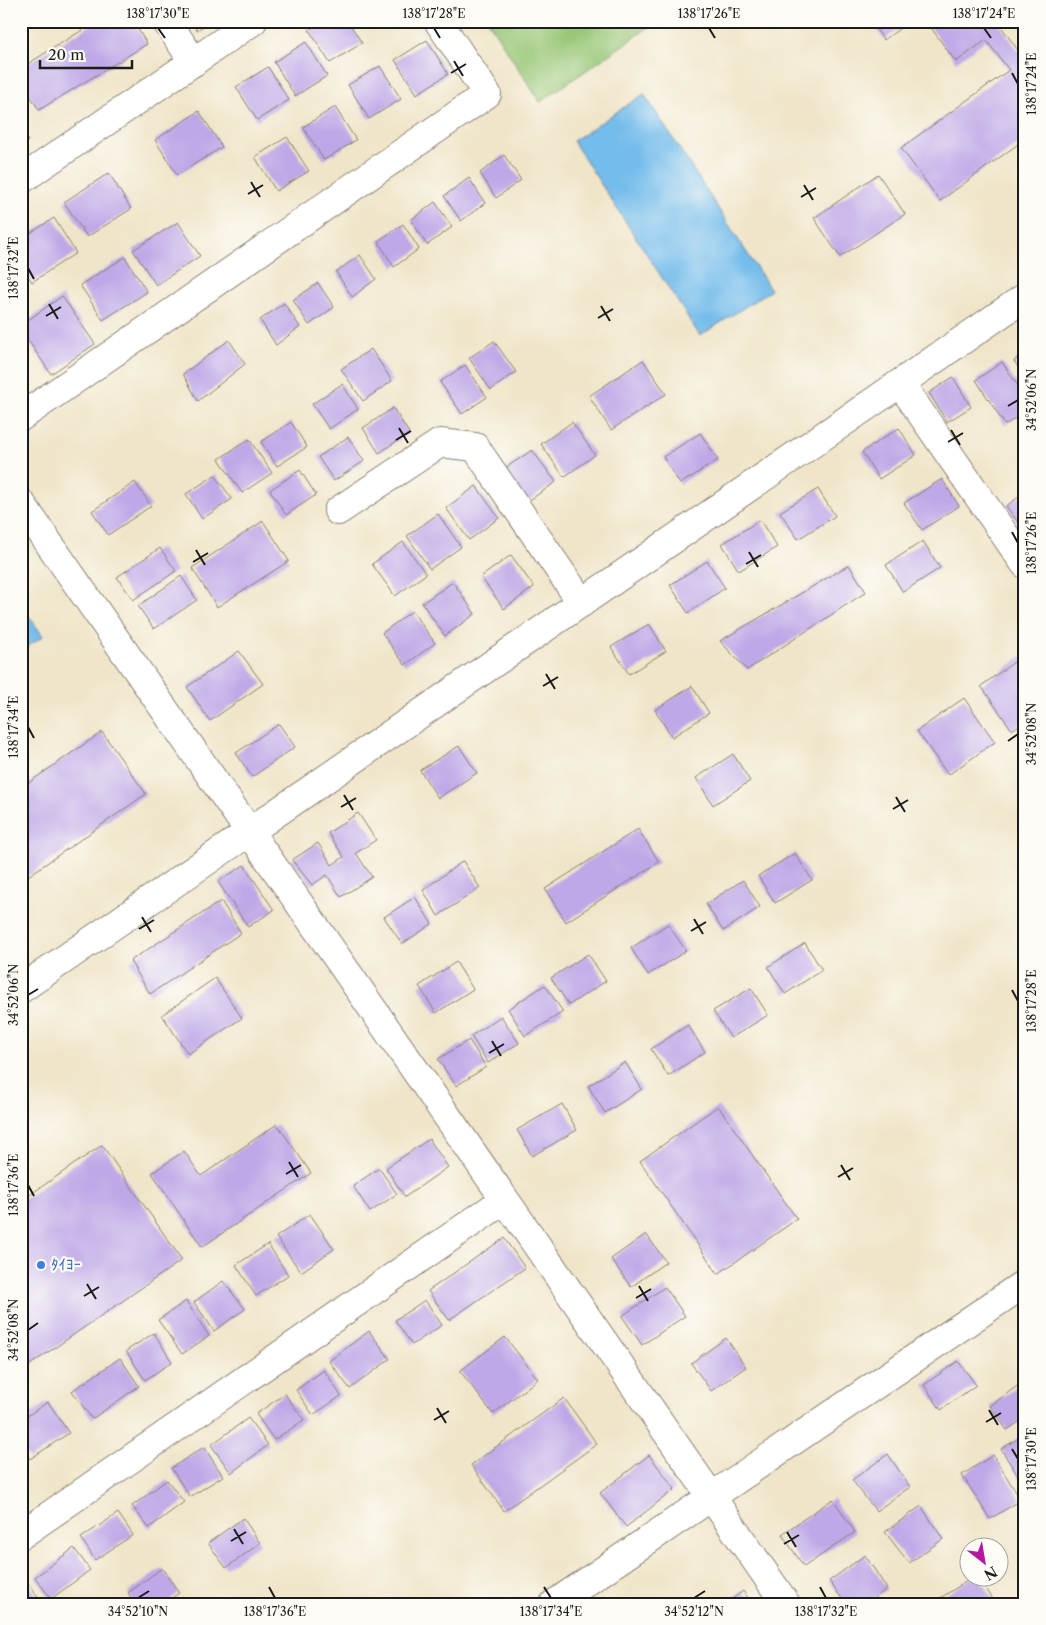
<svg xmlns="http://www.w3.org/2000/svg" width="1046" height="1625" viewBox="0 0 1046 1625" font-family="'Libre Caslon Text',serif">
  <rect width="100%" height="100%" fill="#fdfcf7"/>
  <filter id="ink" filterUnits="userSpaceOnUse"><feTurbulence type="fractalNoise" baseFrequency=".02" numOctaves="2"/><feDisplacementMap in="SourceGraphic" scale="10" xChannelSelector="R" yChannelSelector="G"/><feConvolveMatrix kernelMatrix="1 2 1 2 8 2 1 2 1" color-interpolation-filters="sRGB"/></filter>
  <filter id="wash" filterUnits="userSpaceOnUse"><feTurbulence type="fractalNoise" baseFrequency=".0096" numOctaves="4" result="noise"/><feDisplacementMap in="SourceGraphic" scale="20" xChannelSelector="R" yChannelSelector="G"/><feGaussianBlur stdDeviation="1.12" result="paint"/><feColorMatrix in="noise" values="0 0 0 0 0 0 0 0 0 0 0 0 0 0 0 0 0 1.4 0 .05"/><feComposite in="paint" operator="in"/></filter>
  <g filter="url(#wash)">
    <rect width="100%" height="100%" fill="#f0e5c9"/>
    <polygon fill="#97c674" stroke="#5a7148" points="488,21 658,21 540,102"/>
    <g fill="#73bceb" stroke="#486c84">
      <polygon points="644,94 771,290 700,336 573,141"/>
      <polygon points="21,605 43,636 21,651"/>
    </g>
    <g id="blocks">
      <g fill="#bea8e7">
        <polygon points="97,21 133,21 147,44 39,110 21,81 21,68"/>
        <polygon points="191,21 211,21 197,30"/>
        <polygon points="322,21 348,21 362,43 330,63 309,30"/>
        <polygon points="377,21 394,21 382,29"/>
        <polygon points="870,21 910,21 884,40"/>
        <polygon points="926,21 997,21 1025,60 1025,139 940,201 901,148 1009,70 986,40 956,62"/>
        <polygon points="427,40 448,74 417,94 395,60"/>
        <polygon points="306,42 327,76 295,96 274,62"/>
        <polygon points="380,66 401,99 369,119 348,85"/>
        <polygon points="268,67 289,100 257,120 236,87"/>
        <polygon points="335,107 356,140 324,160 303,127"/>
        <polygon points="199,111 222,147 177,175 155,140"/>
        <polygon points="21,130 28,141 21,146"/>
        <polygon points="287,137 309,171 276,191 255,157"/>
        <polygon points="504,155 521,180 496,198 480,173"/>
        <polygon points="109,173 131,209 87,237 64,202"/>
        <polygon points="878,174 905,214 840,257 814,218"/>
        <polygon points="469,178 485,203 461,221 444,196"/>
        <polygon points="435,202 452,227 427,245 411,220"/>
        <polygon points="54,218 76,253 32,282 21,265 21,239"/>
        <polygon points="178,222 200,256 156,285 133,250"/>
        <polygon points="403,224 419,249 394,267 378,241"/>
        <polygon points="360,255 376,279 352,297 336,272"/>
        <polygon points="125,257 147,292 103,320 80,285"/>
        <polygon points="318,283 334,307 309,325 293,300"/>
        <polygon points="62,296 95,344 51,374 21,330 21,325"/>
        <polygon points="284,303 300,327 276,345 260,320"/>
        <polygon points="229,340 245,364 198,401 183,374"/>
        <polygon points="494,341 516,372 491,390 469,358"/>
        <polygon points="371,349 392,381 363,401 341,369"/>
        <polygon points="1025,353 1025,377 1014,361"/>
        <polygon points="643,360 666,394 611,430 589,396"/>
        <polygon points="1002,362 1025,396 1025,412 1005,425 976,380"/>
        <polygon points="465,365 487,397 462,414 440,382"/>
        <polygon points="953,377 971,407 947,422 929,393"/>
        <polygon points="342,384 358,409 329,429 312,404"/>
        <polygon points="393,408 409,433 379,453 363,428"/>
        <polygon points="291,422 307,447 277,466 261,442"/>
        <polygon points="572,422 595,455 564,477 541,444"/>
        <polygon points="899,428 916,455 879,479 862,452"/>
        <polygon points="700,433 718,460 680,484 663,457"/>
        <polygon points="348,437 364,461 334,481 318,457"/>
        <polygon points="249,439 272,473 242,493 219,459"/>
        <polygon points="532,450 556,482 524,504 501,471"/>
        <polygon points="300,470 316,495 286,515 270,490"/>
        <polygon points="215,475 232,499 202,519 186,494"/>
        <polygon points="942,479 959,506 922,530 904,503"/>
        <polygon points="135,482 151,506 108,535 92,511"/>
        <polygon points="476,486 499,518 469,540 446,508"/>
        <polygon points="818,489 835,516 798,539 780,512"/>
        <polygon points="1025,493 1025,532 1006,506"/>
        <polygon points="438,514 461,547 430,569 407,536"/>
        <polygon points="760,520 777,547 739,571 722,544"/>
        <polygon points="263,521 289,561 217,607 192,568"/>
        <polygon points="923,541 940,568 903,592 886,565"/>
        <polygon points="403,542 426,574 395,596 372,564"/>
        <polygon points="160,548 176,571 133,600 117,577"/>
        <polygon points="511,555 534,587 504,609 481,577"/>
        <polygon points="707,561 725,588 688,613 670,585"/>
        <polygon points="849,565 866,592 747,670 720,641"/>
        <polygon points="181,576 197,600 154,629 138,606"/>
        <polygon points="453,582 475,614 445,636 422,603"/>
        <polygon points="412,611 435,643 405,665 382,633"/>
        <polygon points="649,624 666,651 629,674 611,647"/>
        <polygon points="239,651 263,684 210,721 187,687"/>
        <polygon points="1025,654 1025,721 1012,730 981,686"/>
        <polygon points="692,686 709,713 672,737 655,710"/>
        <polygon points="964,698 995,742 948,775 917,731"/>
        <polygon points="279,724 295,747 252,777 236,753"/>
        <polygon points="102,732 146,794 21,881 21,788"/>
        <polygon points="459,746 477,773 438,798 420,770"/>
        <polygon points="733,754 750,781 713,805 696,778"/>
        <polygon points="358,813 376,840 356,853 372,877 341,897 327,875 312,885 292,860 318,843 332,865 344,857 328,833"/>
        <polygon points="638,829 659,862 566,922 545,889"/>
        <polygon points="795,853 812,880 775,903 758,876"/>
        <polygon points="463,861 480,888 438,916 423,890"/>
        <polygon points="244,865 274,910 248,927 218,882"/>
        <polygon points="743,880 760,907 723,931 706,904"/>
        <polygon points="415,897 432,924 402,944 384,917"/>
        <polygon points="221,901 241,933 150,994 130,961"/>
        <polygon points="668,924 686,951 648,975 631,948"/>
        <polygon points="805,943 822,970 785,994 768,967"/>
        <polygon points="588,954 606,981 569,1005 551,978"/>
        <polygon points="456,962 473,989 436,1013 419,986"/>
        <polygon points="215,978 242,1018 188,1054 162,1015"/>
        <polygon points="545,985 563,1012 525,1036 508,1009"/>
        <polygon points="751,988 768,1015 731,1038 713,1011"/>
        <polygon points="501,1016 519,1043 488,1063 471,1036"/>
        <polygon points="688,1025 705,1052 668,1076 651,1049"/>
        <polygon points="469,1040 486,1067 456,1086 438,1059"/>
        <polygon points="625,1062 642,1089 605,1113 588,1086"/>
        <polygon points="562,1104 577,1130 532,1156 517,1130"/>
        <polygon points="718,1106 797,1219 718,1274 640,1161"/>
        <polygon points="277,1124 311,1173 202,1247 152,1173 184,1151 201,1176"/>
        <polygon points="429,1139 448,1167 405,1197 386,1168"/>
        <polygon points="102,1145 182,1260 21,1371 21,1201"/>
        <polygon points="379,1168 397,1194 370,1212 353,1186"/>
        <polygon points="310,1214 334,1249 301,1272 276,1237"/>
        <polygon points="646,1234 666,1262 631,1287 611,1259"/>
        <polygon points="504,1238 525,1268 449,1320 428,1291"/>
        <polygon points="268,1244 288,1275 256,1296 236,1265"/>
        <polygon points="223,1281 245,1309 214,1331 194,1302"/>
        <polygon points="665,1287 685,1316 642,1345 622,1316"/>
        <polygon points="425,1300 442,1325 412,1345 395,1320"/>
        <polygon points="186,1301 209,1336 182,1354 158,1320"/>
        <polygon points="369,1331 390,1359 350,1389 329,1361"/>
        <polygon points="154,1333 172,1362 145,1380 126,1351"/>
        <polygon points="505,1337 538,1379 493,1414 460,1371"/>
        <polygon points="726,1338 746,1367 711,1391 691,1363"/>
        <polygon points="120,1358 139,1386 92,1419 72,1391"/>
        <polygon points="958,1361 976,1385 941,1410 924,1385"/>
        <polygon points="324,1370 341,1396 313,1415 296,1390"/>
        <polygon points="1024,1381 1025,1418 1007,1430 990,1406"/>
        <polygon points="285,1394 304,1420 274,1440 256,1414"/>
        <polygon points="564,1398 597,1444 504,1511 471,1465"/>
        <polygon points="48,1402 69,1433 30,1459 21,1447 21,1420"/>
        <polygon points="248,1418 268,1445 231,1473 211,1445"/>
        <polygon points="1025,1434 1025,1487 1001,1449"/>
        <polygon points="204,1447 223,1476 190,1497 171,1468"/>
        <polygon points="888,1454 910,1487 876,1511 852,1480"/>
        <polygon points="649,1455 675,1489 626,1527 600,1493"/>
        <polygon points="993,1455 1021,1500 990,1519 962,1475"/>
        <polygon points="167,1480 184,1502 149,1528 132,1506"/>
        <polygon points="833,1499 855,1532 804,1567 782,1534"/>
        <polygon points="921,1506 943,1539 909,1563 885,1532"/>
        <polygon points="118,1513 133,1535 95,1560 81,1538"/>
        <polygon points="243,1518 260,1543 226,1568 208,1543"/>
        <polygon points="74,1548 90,1570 51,1599 35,1577"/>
        <polygon points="1025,1550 1025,1563 1019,1554"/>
        <polygon points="865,1555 887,1589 866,1604 846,1604 829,1581"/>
        <polygon points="162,1568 179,1593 164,1604 135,1604 128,1593"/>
        <polygon points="23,1576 42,1603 40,1604 21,1604 21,1577"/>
        <polygon points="972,1578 979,1578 996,1604 935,1604 934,1602"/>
        <polygon points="743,1591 752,1604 725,1604"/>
      </g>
    </g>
  </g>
  <g filter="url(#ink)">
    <use href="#blocks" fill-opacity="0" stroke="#868072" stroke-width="1"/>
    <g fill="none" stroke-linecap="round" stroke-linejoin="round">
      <g stroke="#868072" stroke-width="30">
        <g id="minor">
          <polyline points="166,21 194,62"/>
          <polyline points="21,180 253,21"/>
          <polyline points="900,383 1025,564"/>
          <polyline points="21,417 487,94 438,21"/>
          <polyline points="21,503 786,1604"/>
          <polyline points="338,511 440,443 475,447 582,603"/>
          <polyline points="21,989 1025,297"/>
          <polyline points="21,1535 504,1200"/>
          <polyline points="554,1604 1025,1283"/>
        </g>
      </g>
      <use href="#minor" stroke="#fff" stroke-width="28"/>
    </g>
  </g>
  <path fill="none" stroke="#1c1c1c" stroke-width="2" d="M158,28L165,38M434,28L440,38M709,28L715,38M984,28L991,38M454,61L463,76M451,73L466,64M1012,73L1018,84M251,182L260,197M804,185L813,200M248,194L263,185M801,197L816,188M28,268L34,279M49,304L58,319M601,306L610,321M46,316L61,307M598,318L613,309M1008,406L1018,400M399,428L408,443M951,430L960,445M396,440L411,431M948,442L963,433M1012,532L1018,543M196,550L205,565M749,552L758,567M193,562L208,553M746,564L761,555M546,674L555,689M543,686L558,677M28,727L34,738M1008,741L1018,734M344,795L353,810M896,797L905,812M341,807L356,798M893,809L908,800M142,917L151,932M694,919L703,934M139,929L154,920M691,931L706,922M1012,990L1018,1001M28,995L38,989M492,1041L501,1056M489,1053L504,1044M289,1162L298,1177M841,1165L850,1180M286,1174L301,1165M838,1177L853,1168M28,1185L34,1196M87,1284L96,1299M639,1286L648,1301M84,1296L99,1287M636,1298L651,1289M28,1330L38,1323M437,1408L446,1423M989,1410L998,1425M434,1420L449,1411M986,1422L1001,1413M1012,1449L1018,1459M234,1529L243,1544M787,1532L796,1547M231,1541L246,1532M784,1544L799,1535M269,1587L275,1598M544,1587L551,1598M820,1587L826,1598M138,1598L149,1591M694,1598L705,1591"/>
  <circle fill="#3f7fe0" stroke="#fdfcf7" stroke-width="2" cx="41" cy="1265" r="5"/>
  <g text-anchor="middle" stroke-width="4.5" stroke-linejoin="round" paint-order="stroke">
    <g font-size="15" fill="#366cbe" stroke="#fdfcf7" text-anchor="start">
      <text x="51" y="1270">ﾀｲﾖｰ</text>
    </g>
  </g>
  <rect width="1046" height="1625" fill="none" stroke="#fdfcf7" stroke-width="55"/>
  <g transform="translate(984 1562) rotate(149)"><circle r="24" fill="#fdfcf7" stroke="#a3a29f"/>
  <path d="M0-4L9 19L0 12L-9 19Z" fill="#b5179e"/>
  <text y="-8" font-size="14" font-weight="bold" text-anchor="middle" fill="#1c1c1c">N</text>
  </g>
  <path d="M40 60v8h92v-8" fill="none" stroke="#1c1c1c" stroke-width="2.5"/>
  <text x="48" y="60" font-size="15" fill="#1c1c1c" stroke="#fdfcf7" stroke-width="4" paint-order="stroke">20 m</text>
  <rect x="28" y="28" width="990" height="1570" fill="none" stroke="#1c1c1c" stroke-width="2"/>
  <g font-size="12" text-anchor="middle" fill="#1c1c1c">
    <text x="158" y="18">138°17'30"E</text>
    <text x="434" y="18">138°17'28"E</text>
    <text x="709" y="18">138°17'26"E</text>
    <text x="984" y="18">138°17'24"E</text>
    <text transform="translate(1032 84) rotate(-90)" y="4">138°17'24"E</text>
    <text transform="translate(14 268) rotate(-90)" y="4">138°17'32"E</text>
    <text transform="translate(1032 400) rotate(-90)" y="4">34°52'06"N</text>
    <text transform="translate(1032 543) rotate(-90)" y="4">138°17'26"E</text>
    <text transform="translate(14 727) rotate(-90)" y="4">138°17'34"E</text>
    <text transform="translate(1032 734) rotate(-90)" y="4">34°52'08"N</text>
    <text transform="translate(14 995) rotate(-90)" y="4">34°52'06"N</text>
    <text transform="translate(1032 1001) rotate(-90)" y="4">138°17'28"E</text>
    <text transform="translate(14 1185) rotate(-90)" y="4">138°17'36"E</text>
    <text transform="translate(14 1330) rotate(-90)" y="4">34°52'08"N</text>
    <text transform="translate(1032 1459) rotate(-90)" y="4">138°17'30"E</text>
    <text x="138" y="1616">34°52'10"N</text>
    <text x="275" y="1616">138°17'36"E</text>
    <text x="551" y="1616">138°17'34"E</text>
    <text x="694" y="1616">34°52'12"N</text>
    <text x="826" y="1616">138°17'32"E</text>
  </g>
</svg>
